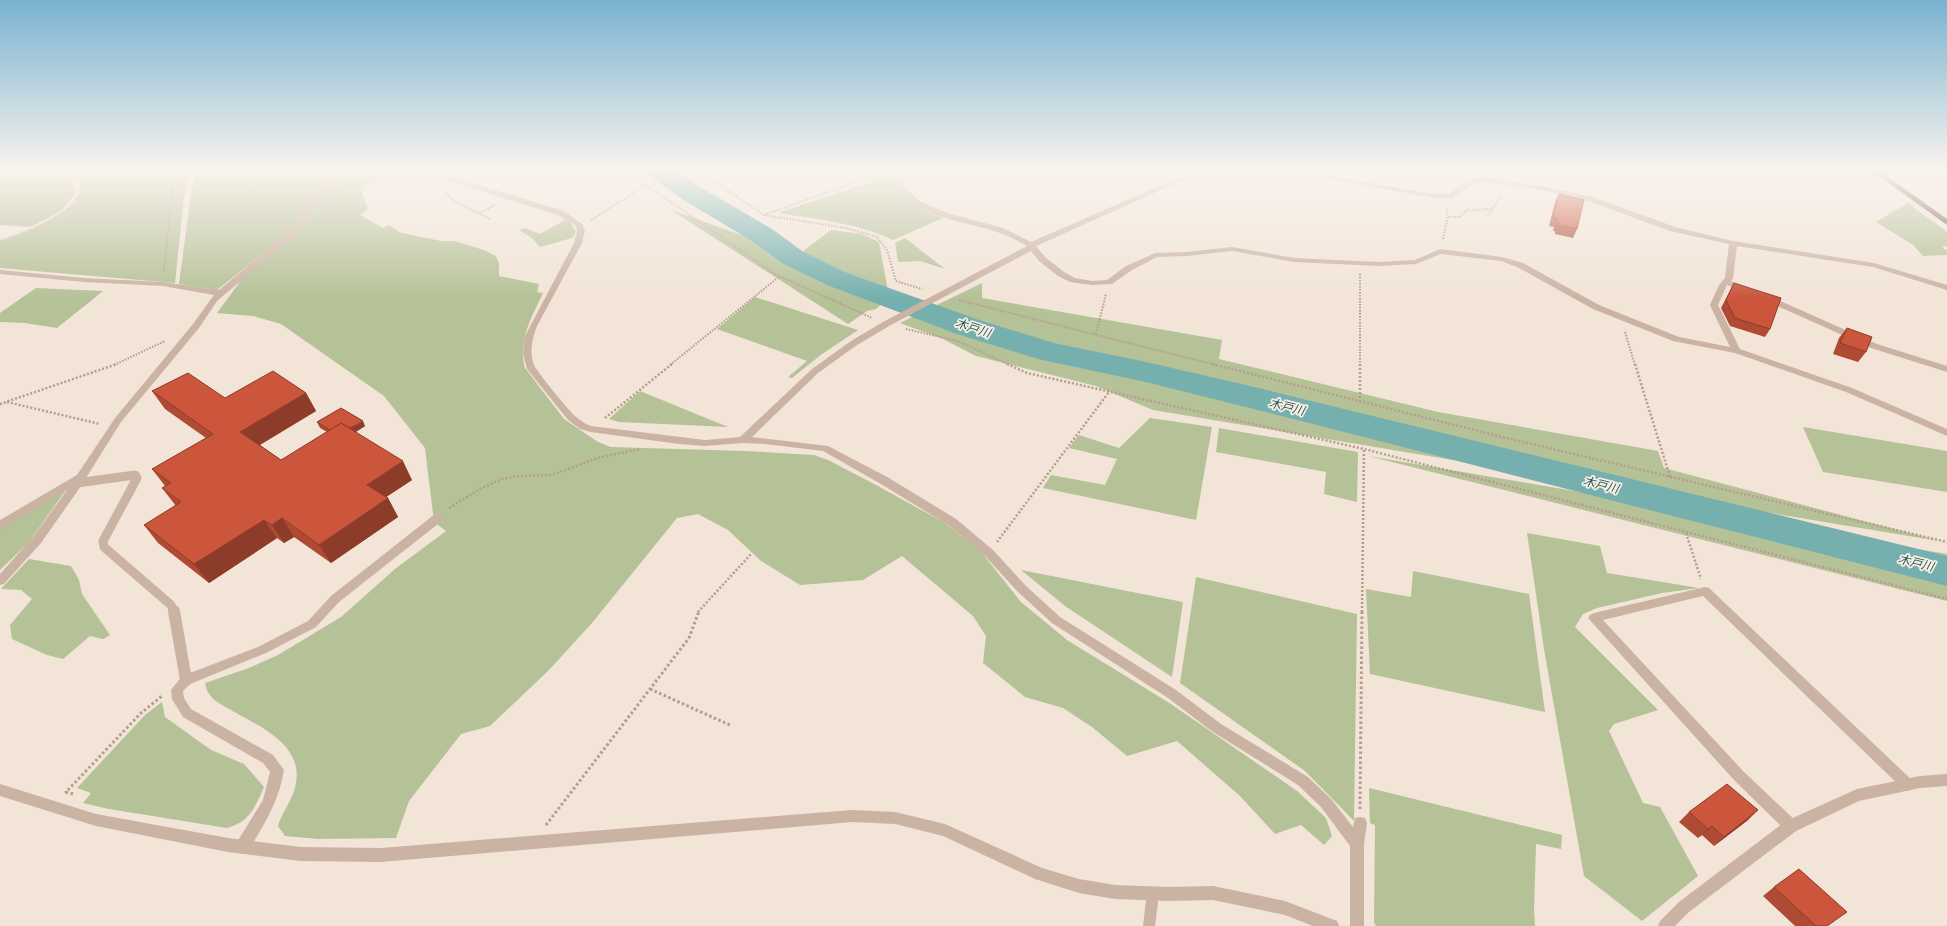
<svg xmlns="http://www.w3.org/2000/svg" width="1947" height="926" viewBox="0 0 1947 926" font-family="'Work Sans','Noto Sans JP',sans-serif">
  <rect width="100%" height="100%" fill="#f2e4d7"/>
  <g fill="#b5c197">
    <polygon points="0,169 73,169 69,175 75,189 75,194 60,212 30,227 0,225"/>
    <path d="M81,169H190L184,196L175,283L0,268V242C21,235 73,216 80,193C83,185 76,178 81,169Z"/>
    <polygon points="197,169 222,169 236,181 256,169 345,169 286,235 217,290 179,284 191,194"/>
    <path d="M352,169H405L360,187L368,209L360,215L383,228L389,225L399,232L407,234L441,241H454L484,250L496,256L499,264V276L539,284L537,292L543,293C532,317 517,341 525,368L564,419L598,442L611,447L745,451L814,455L828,460L876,485L945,523L982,553L1021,602L1067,640L1171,704L1297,791L1326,818L1332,836L1324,845L1301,825L1275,834L1240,796L1177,741L1127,756L1092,727L1063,708L1025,697L983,663L986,636L973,616L902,556L863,580L800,585L761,561L728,530L698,514L677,518L592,623L549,670L490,726L461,734L409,801L396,838L319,839L285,836L278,826C282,811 294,799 296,783C304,737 243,721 213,699L207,691L205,683L249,668L278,655L341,617L395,569L446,531L434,522L425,448L384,396L281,324L253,316L217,313L242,279L294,235Z"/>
    <path d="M894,174C902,201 917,209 943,218L893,240C858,223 816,219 778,213Z"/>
    <polygon points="1908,203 1947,232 1947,246 1942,247 1947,251 1947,255 1923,256 1913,245 1876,222"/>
    <polygon points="671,210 798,255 831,230 862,234 879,242 889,297 876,309 867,311 848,324"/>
    <polygon points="565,220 570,222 576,232 572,238 540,247 532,238 519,230 524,228 540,234"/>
    <polygon points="905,238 945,269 920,261 898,262 895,243"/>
    <polygon points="982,283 982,298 1222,340 1219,359 1438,412 1658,451 1664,468 1939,541 1153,410 1096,386 976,356 943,339 900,323"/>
    <polygon points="36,288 103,291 57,328 25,323 0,322 0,313"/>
    <polygon points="755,297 858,330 822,354 792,378 788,377 807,361 717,329"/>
    <polygon points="640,391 728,427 619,422 609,419"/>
    <polygon points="1150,418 1212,427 1196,520 1043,488 1051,475 1105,485 1117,459 1069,448 1079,435 1119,448"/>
    <polygon points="1803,427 1947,451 1947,492 1823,472"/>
    <polygon points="1219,428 1358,452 1357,502 1324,494 1326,472 1216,452"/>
    <polygon points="1368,456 1947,554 1947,601"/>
    <polygon points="68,487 29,542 0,570 0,528"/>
    <polygon points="1527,533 1600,546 1607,573 1699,588 1662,593 1597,608 1583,614 1575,627 1658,710 1614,724 1609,731 1643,803 1660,807 1698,876 1642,921 1584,876 1544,649"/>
    <polygon points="29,559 71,566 79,580 82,594 110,635 103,639 90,636 63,659 47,655 12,639 10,625 32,599 21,590 1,589"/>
    <polygon points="1021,570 1183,602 1172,677 1065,606"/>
    <polygon points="1413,571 1529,594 1545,712 1370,674 1366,589 1411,597"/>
    <polygon points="1196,577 1357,614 1354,821 1305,771 1180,683"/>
    <path d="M162,702L165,717L211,750L244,764L264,787C255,807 250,822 227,828L109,809L83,803L91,793L77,788L145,715Z"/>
    <polygon points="1369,788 1562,835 1561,849 1536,844 1534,909 1535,926 1376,926 1374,922 1375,825 1370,823"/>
  </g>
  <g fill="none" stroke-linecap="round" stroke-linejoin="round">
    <polygon fill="#75b0af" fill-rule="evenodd" points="644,169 674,169 700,187 772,229 802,251 847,273 979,320 1054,343 1146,362 1250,386 1947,556 1947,586 1250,408 1146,382 1038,359 957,334 827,285 782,263 752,241 682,199 647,174"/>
    <g stroke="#b69c8d" stroke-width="2" stroke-dasharray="1.5 1.5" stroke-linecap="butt">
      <polyline points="696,169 764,215 846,228 877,237 887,250 896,281 922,289"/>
      <polyline points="646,185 775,274 872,318"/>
      <polyline points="446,189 446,193 454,201 490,219"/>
      <polyline points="480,213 495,205"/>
      <polyline points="764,215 884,172"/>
      <polyline points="1488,216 1501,195"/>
      <polyline points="1448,217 1460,217 1467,210 1493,209"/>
      <polyline points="591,220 646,185 629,178 618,169"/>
      <polyline points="1443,239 1448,216 1446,207"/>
      <path d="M0,241C20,234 73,216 78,194C80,185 74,178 77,169"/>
      <polyline points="164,272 174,169"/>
      <polyline points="1360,274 1360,365"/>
      <polyline points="959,300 1216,365"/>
      <polyline points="906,329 958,341 1010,365"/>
      <polyline points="1625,332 1635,365"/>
      <polyline points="1096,334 1106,294"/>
      <polyline points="114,365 165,341"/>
      <polyline points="670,365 780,276"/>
    </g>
    <g stroke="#b69c8d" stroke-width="2.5" stroke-dasharray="2 2" stroke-linecap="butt">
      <polyline points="1007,364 1027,373 1364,449 1947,599"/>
      <polyline points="1212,364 1502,437 1947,542"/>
      <polyline points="1360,364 1360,401"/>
      <polyline points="1635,364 1670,477"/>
      <polyline points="7,402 100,424"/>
      <polyline points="0,404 117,364"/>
      <polyline points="605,418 672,364"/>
      <polyline points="449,508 480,489 502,479 518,476 551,475 601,457 640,449"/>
      <polyline points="1686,533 1701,579"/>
      <polyline points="997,542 1109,392"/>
      <polyline points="698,612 751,554"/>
      <polyline points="1362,612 1364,449"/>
    </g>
    <g stroke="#b69c8d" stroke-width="3" stroke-dasharray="2.5 2.5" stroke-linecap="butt">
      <polyline points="650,689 732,726"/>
      <polyline points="73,794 66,792 141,713 162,696"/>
      <polyline points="1360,809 1362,611"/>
      <polyline points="546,825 689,638 699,611"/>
    </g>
    <polyline stroke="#cab3a3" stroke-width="9" points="77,483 135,475 137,478 103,541 104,547 171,605 174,612"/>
    <g stroke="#cab3a3" stroke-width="12">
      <polyline points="174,611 186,680"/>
      <polyline points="1149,926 1153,893"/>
    </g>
    <g fill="#cab3a3" fill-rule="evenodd">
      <polygon points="344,169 351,169 292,238 217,301 199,328 121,422 81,486 41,543 4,584 0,585 0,574 33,537 67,490 0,529 0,520 77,475 115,418 193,324 214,295 163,286 84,282 0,274 0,270 84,278 163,282 219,290 286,234"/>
      <path d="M424,169H434L454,177L564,211L583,225L585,231L582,243L537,326C532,339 529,352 534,365C537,372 569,411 575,416C580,420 585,424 591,426L705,440L740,437L812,369L851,341L883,322L1027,246C1018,241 1008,235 997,232C972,223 926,218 907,199C899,191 896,181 893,169H900L905,186L919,201L947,213L1003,228L1031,242L1198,169H1208L1036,246L1045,257L1064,272L1075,278L1092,281L1107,280L1126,266L1155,253L1187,252L1232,247L1294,258L1379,262L1415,260L1440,249L1502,257L1523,263L1599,305L1679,337L1730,347L1710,305L1719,285L1725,278L1729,244L1670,231L1588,201L1546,191L1486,182L1475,183L1453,198H1434L1272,169H1290L1434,194H1448L1470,179L1483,178V169H1491L1490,178L1546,187L1593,197L1675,227L1733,241L1874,263L1947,285V290L1873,267L1737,246L1733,278L1731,281L1749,289L1745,291L1727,285L1718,305L1740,349L1852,388L1947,429V436L1846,392L1735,353L1673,341L1593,309L1517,267L1501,261L1441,254L1416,264L1379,266L1294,262L1232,251L1187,256L1157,257L1132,270L1112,284L1092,285L1070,282L1058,276L1039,261L1031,251L889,326L857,345L818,373L752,437L828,446L889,478L956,519L993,550L1026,586L1060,617L1176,690L1221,724L1308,777L1331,799L1353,827L1355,818L1360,817L1365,818L1367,823L1364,844V926H1350V846L1321,807L1298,785L1213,732L1168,698L1052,623L1018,592L985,556L948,525L881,484L823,451L765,444L743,443L705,446L679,444L591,432L580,429L568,420L527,369L523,354L524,338L574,243L577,231L576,226L558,215L448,181Z"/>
      <polygon points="1767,295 1877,344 1947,366 1947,372 1871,348 1764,300 1763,298"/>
      <path d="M439,513L443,514L444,517L443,520L339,602L316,627L266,653L190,684L183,691L184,698L191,709L273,755L284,770C279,801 264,826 247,852L242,854L237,852L235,847L237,842L263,800L270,772L263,763L183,717L172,699L171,690L182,676L258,647L308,621L331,596L435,514Z"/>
      <polygon points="1705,587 1709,588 1913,781 1915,785 1913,789 1908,791 1903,789 1703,596 1603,620 1744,772 1796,821 1798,826 1796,831 1791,832 1786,831 1734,780 1588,618 1590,615 1594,613"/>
    </g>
    <g fill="#cab3a3" fill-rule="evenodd">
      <polygon points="1947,774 1947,786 1920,788 1859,801 1796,831 1689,912 1675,926 1658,926 1660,921 1679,902 1786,821 1857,789 1920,776"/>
      <polygon points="0,784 96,814 228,838 301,847 381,848 852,810 895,812 945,824 1042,868 1079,879 1115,885 1169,887 1213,886 1285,901 1337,921 1339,926 1313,926 1285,915 1213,900 1169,901 1115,899 1079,893 1035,879 943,836 895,824 852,822 381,862 301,861 228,852 96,826 0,796"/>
    </g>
    <polygon fill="#785f56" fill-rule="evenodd" points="1869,169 1877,169 1947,219 1947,225"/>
  </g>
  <g fill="#af4a34">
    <polygon points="1559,194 1577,229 1573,238 1555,234 1555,231 1553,231 1554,227 1549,226 1555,202"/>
    <polygon points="1734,283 1770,329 1765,337 1730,326 1721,308"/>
    <polygon points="1847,328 1866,352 1858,362 1833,354 1839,338"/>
    <polygon points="152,391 225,398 306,393 316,411 260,445 281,460 327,432 320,428 317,422 365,426 356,432 412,480 386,497 388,498 398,517 331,563 294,537 284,543 277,538 209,583 158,543 144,525 176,506 162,488 165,486 152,469 206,438 165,409"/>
    <polygon points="1689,812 1748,820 1714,846 1702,835 1698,838 1679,822"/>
    <polygon points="1774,887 1827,926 1795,926 1763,896"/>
  </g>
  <g fill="#8e3c2a">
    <polygon points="306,393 316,411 251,450 240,432"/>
    <polygon points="363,421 365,426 341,441 338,436"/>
    <polygon points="403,461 412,480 377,503 367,485"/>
    <polygon points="388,498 398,517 331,563 319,545"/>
    <polygon points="282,518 294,537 284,543 272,525"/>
    <polygon points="264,520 277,538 209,583 194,564"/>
    <polygon points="1758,810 1748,820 1714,846 1724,837"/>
    <polygon points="1712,826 1702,835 1698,838 1708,829"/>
  </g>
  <g fill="#cb563c" stroke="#8e3c2a">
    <polygon points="1559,194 1584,200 1577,229 1558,225 1559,223 1556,222 1557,218 1553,217"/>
    <polygon points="1734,283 1781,298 1770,329 1735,318 1726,300"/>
    <polygon points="1847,328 1872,337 1866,352 1840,343"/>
    <polygon points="273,371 306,393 240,432 281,460 341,423 403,461 367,485 388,498 319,545 282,518 272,525 264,520 194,564 144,525 181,502 162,488 171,483 152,469 213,434 152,391 188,373 225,398"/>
    <polygon points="341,408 363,421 350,428 341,423 330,430 317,422"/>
    <polygon points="1727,784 1758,810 1724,837 1712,826 1708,829 1689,812"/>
    <polygon points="1799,869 1847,912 1827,926 1816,926 1774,887"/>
  </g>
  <linearGradient id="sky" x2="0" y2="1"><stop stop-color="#7ab2d1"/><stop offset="0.57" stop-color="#f9f3ed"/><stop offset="1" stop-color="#f9f3ed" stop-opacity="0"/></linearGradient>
  <rect width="1947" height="299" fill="url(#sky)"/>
  <g text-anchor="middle" stroke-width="3.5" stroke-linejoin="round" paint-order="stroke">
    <g font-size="12" font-style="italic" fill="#195758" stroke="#faeee3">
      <text transform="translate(973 328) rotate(18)" y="4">木戸川</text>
      <text transform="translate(1287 407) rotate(14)" y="4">木戸川</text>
      <text transform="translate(1601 485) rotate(14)" y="4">木戸川</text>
      <text transform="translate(1916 563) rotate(14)" y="4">木戸川</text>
    </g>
  </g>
</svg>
